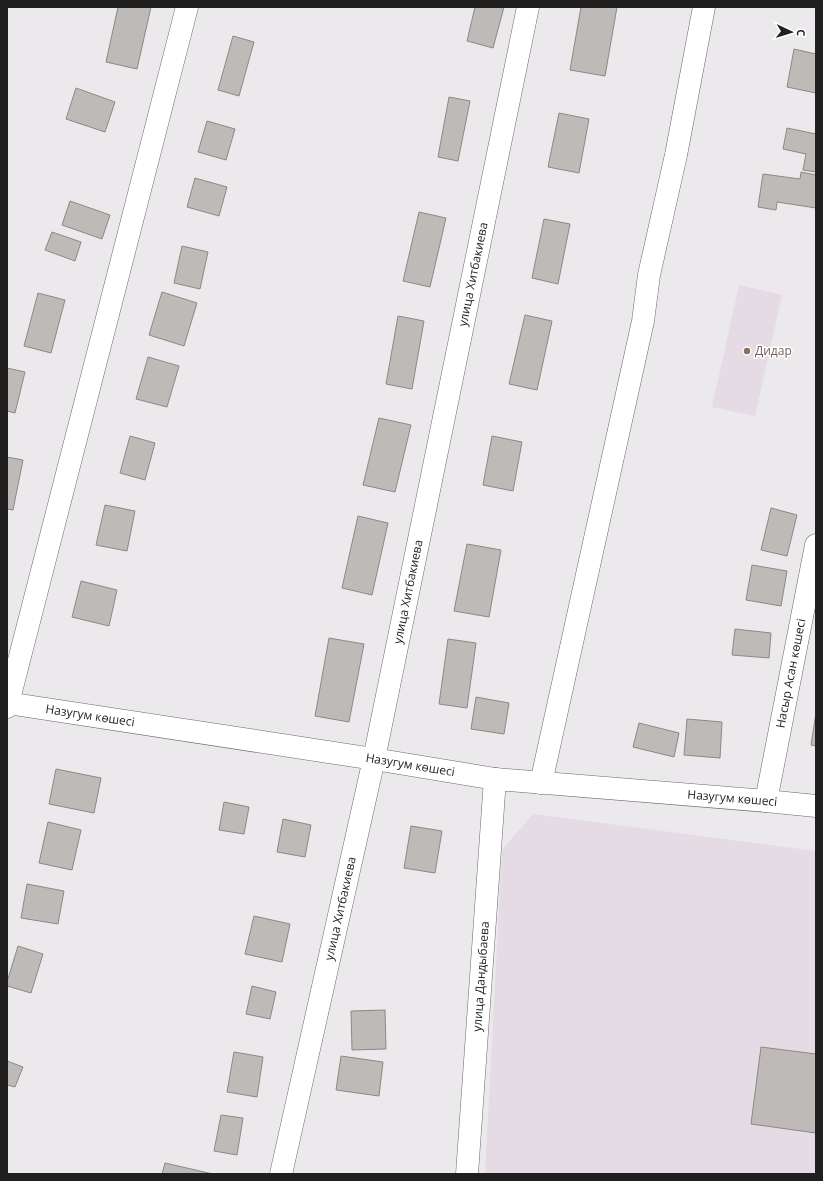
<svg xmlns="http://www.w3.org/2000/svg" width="823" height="1181" viewBox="0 0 823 1181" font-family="'Open Sans',sans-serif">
  <rect width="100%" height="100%" fill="#ebe9eb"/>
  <g fill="#e4dbe4">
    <polygon points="739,285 782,295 755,416 712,407"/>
    <polygon points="533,814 816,851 816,1174 485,1174 502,850"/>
  </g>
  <g fill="#bdbab7" stroke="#8b8886">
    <polygon points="118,7 151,7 137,69 106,62"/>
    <polygon points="475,7 504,7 493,48 467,41"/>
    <polygon points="581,7 617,7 605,76 570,70"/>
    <polygon points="233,36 254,42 239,96 218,90"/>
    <polygon points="794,49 816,54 816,93 787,87"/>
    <polygon points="76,88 115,102 105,132 66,119"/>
    <polygon points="449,97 470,101 458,161 438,157"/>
    <polygon points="559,113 589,119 579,173 548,167"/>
    <polygon points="207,121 235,129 226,160 198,152"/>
    <polygon points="787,128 816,134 816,172 803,170 806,154 783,149"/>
    <polygon points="801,172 816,175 816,208 777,202 776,210 758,207 763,174 800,179"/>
    <polygon points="195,178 227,187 219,216 187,207"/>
    <polygon points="70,201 110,215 102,239 62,225"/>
    <polygon points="419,212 446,218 430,287 403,281"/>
    <polygon points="544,219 570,224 558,284 532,278"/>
    <polygon points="52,232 81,242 75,261 45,250"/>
    <polygon points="182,246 208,252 200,289 174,283"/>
    <polygon points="162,292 197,303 184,346 149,335"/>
    <polygon points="38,293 65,300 51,353 24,346"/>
    <polygon points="525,315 552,321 537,390 509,384"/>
    <polygon points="398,316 424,321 412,389 386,384"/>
    <polygon points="148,357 179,366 167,407 136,399"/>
    <polygon points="7,368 25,372 15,413 7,411"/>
    <polygon points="379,418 411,425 395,492 363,485"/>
    <polygon points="130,436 155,443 145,480 120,473"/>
    <polygon points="492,436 522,442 513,491 483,485"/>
    <polygon points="7,457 23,460 13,510 7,509"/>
    <polygon points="105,505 135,511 127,551 96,545"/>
    <polygon points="771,508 797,515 787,556 761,550"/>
    <polygon points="358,516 388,523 372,595 342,588"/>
    <polygon points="467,544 501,550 489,617 454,611"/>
    <polygon points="752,565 787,571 781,606 746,600"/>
    <polygon points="81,581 117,590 109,626 72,617"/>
    <polygon points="735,629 771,633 769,658 732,655"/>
    <polygon points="329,638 364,644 349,722 315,716"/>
    <polygon points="448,639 476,643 467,708 439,704"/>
    <polygon points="476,697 509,703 504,734 471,729"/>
    <polygon points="816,713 816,746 811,745"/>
    <polygon points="687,719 722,722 720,758 684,755"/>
    <polygon points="639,723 679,733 674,757 633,747"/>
    <polygon points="56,769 101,778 94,813 49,804"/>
    <polygon points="224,802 249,807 244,834 219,830"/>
    <polygon points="283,819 311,825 305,857 277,852"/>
    <polygon points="48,822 81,830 72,870 39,863"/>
    <polygon points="411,826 442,831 435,873 404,868"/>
    <polygon points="27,884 64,891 58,924 21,918"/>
    <polygon points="254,916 290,924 282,962 245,954"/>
    <polygon points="18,946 43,954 31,993 7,986 7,982"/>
    <polygon points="252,986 276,992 270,1019 246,1014"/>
    <polygon points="385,1010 386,1049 352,1050 351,1011"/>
    <polygon points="761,1047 816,1054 816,1133 751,1124"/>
    <polygon points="234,1052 263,1057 257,1097 227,1092"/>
    <polygon points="341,1056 383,1062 379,1096 336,1090"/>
    <polygon points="7,1061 23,1067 15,1087 7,1085"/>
    <polygon points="221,1115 243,1118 237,1155 214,1151"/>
    <polygon points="165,1163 213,1174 162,1174"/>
  </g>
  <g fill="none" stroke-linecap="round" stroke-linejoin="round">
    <g stroke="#6b696b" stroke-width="23">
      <g id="street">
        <polyline points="7,707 187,7"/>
        <polyline points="541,783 643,321 649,275 676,155 704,7"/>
        <path id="s1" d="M766,801L816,545"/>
        <path id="s2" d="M281,1174L374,759L528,7"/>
        <path id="s3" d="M467,1174L495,779"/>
      </g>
    </g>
    <g stroke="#6b696b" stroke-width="23">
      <g id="secondary">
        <path id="s4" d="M7,703L374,759L495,779L766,801L816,806"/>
      </g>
    </g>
    <use href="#street" stroke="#fff" stroke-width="22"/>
    <use href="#secondary" stroke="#fff" stroke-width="22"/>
  </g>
  <circle fill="#8d6e63" stroke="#fff" stroke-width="1.5" cx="747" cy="351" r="4"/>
  <g text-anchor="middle" stroke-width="3" stroke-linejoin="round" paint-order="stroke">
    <g font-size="12" fill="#201f20" stroke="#fff">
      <text dy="4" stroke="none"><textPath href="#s2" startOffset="920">улица Хитбакиева</textPath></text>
      <text dy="4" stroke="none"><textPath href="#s2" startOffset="596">улица Хитбакиева</textPath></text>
      <text dy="4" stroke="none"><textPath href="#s1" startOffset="130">Насыр Асан көшесі</textPath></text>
      <text dy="4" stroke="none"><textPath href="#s4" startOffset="84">Назугум көшесі</textPath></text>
      <text dy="4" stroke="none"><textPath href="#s4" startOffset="408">Назугум көшесі</textPath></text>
      <text dy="4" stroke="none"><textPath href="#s4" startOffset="732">Назугум көшесі</textPath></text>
      <text dy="4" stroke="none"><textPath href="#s2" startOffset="272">улица Хитбакиева</textPath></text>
      <text dy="4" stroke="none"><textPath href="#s3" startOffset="198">улица Дандыбаева</textPath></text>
    </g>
    <g font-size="12" fill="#785e54" stroke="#fff" text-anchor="start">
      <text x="755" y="355">Дидар</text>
    </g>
  </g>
  <rect width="823" height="1181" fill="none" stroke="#201f20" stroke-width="16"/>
  <g transform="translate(791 32) rotate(94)" stroke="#ffffff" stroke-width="3" paint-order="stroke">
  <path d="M0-3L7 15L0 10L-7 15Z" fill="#201f20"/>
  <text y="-6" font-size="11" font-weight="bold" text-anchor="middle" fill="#201f20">С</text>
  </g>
</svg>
